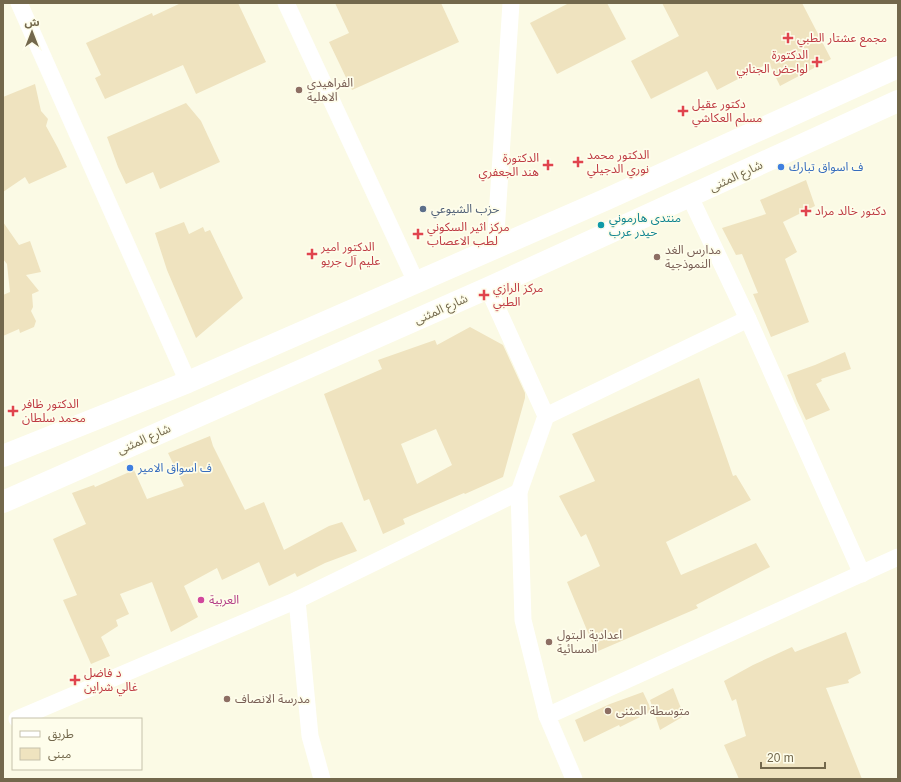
<svg xmlns="http://www.w3.org/2000/svg" width="901" height="782" viewBox="0 0 901 782" font-family="Arial,'Noto Sans Arabic',sans-serif">
  <rect width="100%" height="100%" fill="#fbfae5"/>
  <g fill="#efe3bf" fill-rule="evenodd">
    <polygon points="181,3 238,3 266,62 196,94 183,65 105,99 95,78 101,75 86,43 152,13 153,16"/>
    <polygon points="335,3 441,3 459,42 352,90 329,42 349,33"/>
    <polygon points="569,3 607,3 626,39 557,74 530,23"/>
    <polygon points="662,3 802,3 831,59 780,86 769,63 717,90 707,71 651,99 631,61 679,36"/>
    <polygon points="35,84 41,111 48,119 46,126 58,148 67,167 29,184 25,177 3,192 3,97"/>
    <polygon points="186,103 201,121 220,162 160,189 153,172 126,184 118,167 107,137"/>
    <polygon points="806,180 815,206 783,222 797,252 785,259 809,322 771,337 753,294 758,293 742,254 736,255 722,228 766,214 760,200"/>
    <polygon points="3,222 19,245 30,241 41,272 26,275 39,291 32,294 33,307 31,311 36,321 34,327 20,333 19,329 3,336 3,295 10,292 7,264 3,259"/>
    <polygon points="184,222 189,234 203,227 205,232 210,230 243,298 196,338 167,270 155,233"/>
    <path d="M470,327L503,345L525,393V398L503,477L465,494L464,493L403,519L405,524L383,534L369,499L364,501L324,394L382,369L378,360L435,340L437,345ZM436,429L452,465L417,484L401,444Z"/>
    <polygon points="845,352 851,369 821,379 822,381 816,384 830,410 806,420 797,401 787,375 815,365"/>
    <polygon points="699,378 733,476 736,475 751,500 666,542 681,575 756,543 770,567 696,605 698,608 596,652 567,582 600,566 586,534 581,537 559,496 595,481 572,434"/>
    <polygon points="210,436 213,446 245,510 264,502 284,550 329,526 342,522 357,551 325,563 297,577 295,573 269,586 259,562 222,580 217,568 184,586 198,617 171,632 152,582 120,594 129,614 116,620 118,626 101,637 110,656 91,664 63,600 77,595 53,539 86,524 72,493 94,485 95,487 134,470 147,499 184,486 168,453"/>
    <polygon points="846,632 861,673 848,680 849,683 826,688 862,779 739,779 724,745 746,736 736,699 732,701 724,681 753,665 792,647 795,652"/>
    <polygon points="673,688 684,716 660,730 650,700"/>
    <polygon points="643,692 652,711 620,727 619,725 584,742 575,720 610,704"/>
  </g>
  <g fill="none" stroke-linecap="round" stroke-linejoin="round">
    <g stroke="#fff" stroke-width="17">
      <polyline points="19,3 188,382"/>
      <polyline points="286,3 416,282"/>
      <polyline points="690,197 748,319 862,574"/>
      <polyline points="495,248 511,3"/>
      <polyline points="488,288 546,416"/>
      <polyline points="297,600 310,736 322,779"/>
      <polyline points="547,716 898,557"/>
      <polyline points="17,719 297,600 519,492"/>
      <polyline points="574,779 547,716 523,620 519,492 546,416 748,319"/>
    </g>
    <g stroke="#fff" stroke-width="22">
      <polyline points="3,456 188,382 607,199 898,67"/>
      <polyline points="3,502 488,288 898,101"/>
    </g>
  </g>
  <g fill="#e0444e" stroke="#fefdeb" stroke-width="1.5">
    <path d="M786 32h4v4h4v4h-4v4h-4v-4h-4v-4h4z"/>
    <path d="M815 56h4v4h4v4h-4v4h-4v-4h-4v-4h4z"/>
    <path d="M681 105h4v4h4v4h-4v4h-4v-4h-4v-4h4z"/>
    <path d="M576 156h4v4h4v4h-4v4h-4v-4h-4v-4h4z"/>
    <path d="M546 159h4v4h4v4h-4v4h-4v-4h-4v-4h4z"/>
    <path d="M804 205h4v4h4v4h-4v4h-4v-4h-4v-4h4z"/>
    <path d="M416 228h4v4h4v4h-4v4h-4v-4h-4v-4h4z"/>
    <path d="M310 248h4v4h4v4h-4v4h-4v-4h-4v-4h4z"/>
    <path d="M482 289h4v4h4v4h-4v4h-4v-4h-4v-4h4z"/>
    <path d="M11 405h4v4h4v4h-4v4h-4v-4h-4v-4h4z"/>
    <path d="M73 674h4v4h4v4h-4v4h-4v-4h-4v-4h4z"/>
  </g>
  <g fill="#8d6e63" stroke="#fefdeb" stroke-width="1.5">
    <circle cx="299" cy="90" r="4"/>
    <circle cx="657" cy="257" r="4"/>
    <circle cx="549" cy="642" r="4"/>
    <circle cx="227" cy="699" r="4"/>
    <circle cx="608" cy="711" r="4"/>
  </g>
  <g fill="#3f7fe0" stroke="#fefdeb" stroke-width="1.5">
    <circle cx="781" cy="167" r="4"/>
    <circle cx="130" cy="468" r="4"/>
  </g>
  <circle fill="#5c6f8a" stroke="#fefdeb" stroke-width="1.5" cx="423" cy="209" r="4"/>
  <circle fill="#0f9aa8" stroke="#fefdeb" stroke-width="1.5" cx="601" cy="225" r="4"/>
  <circle fill="#d1479c" stroke="#fefdeb" stroke-width="1.5" cx="201" cy="600" r="4"/>
  <g text-anchor="middle" stroke-width="3.5" stroke-linejoin="round" paint-order="stroke">
    <g font-size="12" fill="#be3a42" stroke="#fefdeb" text-anchor="start">
      <text x="797" y="42">مجمع عشتار الطبي</text>
      <text x="808" y="59" text-anchor="end">الدكتورة<tspan x="808" dy="14">لواحض الجنابي</tspan></text>
      <text x="692" y="108">دكتور عقيل<tspan x="692" dy="14">مسلم العكاشي</tspan></text>
      <text x="587" y="159">الدكتور محمد<tspan x="587" dy="14">نوري الدجيلي</tspan></text>
      <text x="539" y="162" text-anchor="end">الدكتورة<tspan x="539" dy="14">هند الجعفري</tspan></text>
      <text x="815" y="215">دكتور خالد مراد</text>
      <text x="427" y="231">مركز اثير السكوني<tspan x="427" dy="14">لطب الاعصاب</tspan></text>
      <text x="321" y="251">الدكتور امير<tspan x="321" dy="14">عليم آل جريو</tspan></text>
      <text x="493" y="292">مركز الرازي<tspan x="493" dy="14">الطبي</tspan></text>
      <text x="22" y="408">الدكتور ظافر<tspan x="22" dy="14">محمد سلطان</tspan></text>
      <text x="84" y="677">د فاضل<tspan x="84" dy="14">غالي شراين</tspan></text>
    </g>
    <g font-size="12" fill="#785e54" stroke="#fefdeb" text-anchor="start">
      <text x="307" y="87">الفراهيدي<tspan x="307" dy="14">الاهلية</tspan></text>
      <text x="665" y="254">مدارس الغد<tspan x="665" dy="14">النموذجية</tspan></text>
      <text x="557" y="639">اعدادية البتول<tspan x="557" dy="14">المسائية</tspan></text>
      <text x="235" y="703">مدرسة الانصاف</text>
      <text x="616" y="715">متوسطة المثنى</text>
    </g>
    <g font-size="12" fill="#366cbe" stroke="#fefdeb" text-anchor="start">
      <text x="789" y="171">ف اسواق تبارك</text>
      <text x="138" y="472">ف اسواق الامير</text>
    </g>
    <g font-size="12" fill="#73684c" stroke="#fefdeb">
      <text transform="translate(736 176) rotate(-25)" y="4">شارع المثنى</text>
      <text transform="translate(441 309) rotate(-24)" y="4">شارع المثنى</text>
      <text transform="translate(144 439) rotate(-24)" y="4">شارع المثنى</text>
    </g>
    <g font-size="12" fill="#4e5e75" stroke="#fefdeb" text-anchor="start">
      <text x="431" y="213">حزب الشيوعي</text>
    </g>
    <g font-size="12" fill="#0d838f" stroke="#fefdeb" text-anchor="start">
      <text x="609" y="222">منتدى هارموني<tspan x="609" dy="14">حيدر عرب</tspan></text>
    </g>
    <g font-size="12" fill="#b23c85" stroke="#fefdeb" text-anchor="start">
      <text x="209" y="604">العربية</text>
    </g>
  </g>
  <rect width="901" height="782" fill="none" stroke="#73684c" stroke-width="8"/>
  <rect x="12" y="718" width="130" height="52" fill="#fefdeb" stroke="#c6c1ab"/>
  <rect x="20" y="731" width="20" height="6" fill="#ffffff" stroke="#c6c1ab"/>
  <text x="48" y="738" font-size="12" fill="#73684c">طريق</text>
  <rect x="20" y="748" width="20" height="12" fill="#efe3bf" stroke="#c6c1ab"/>
  <text x="48" y="758" font-size="12" fill="#73684c">مبنى</text>
  <g transform="translate(32 32)" stroke="#fefdeb" stroke-width="3" paint-order="stroke">
  <path d="M0-3L7 15L0 10L-7 15Z" fill="#73684c"/>
  <text y="-6" font-size="11" font-weight="bold" text-anchor="middle" fill="#73684c">ش</text>
  </g>
  <path d="M761 762v6h64v-6" fill="none" stroke="#73684c" stroke-width="2"/>
  <text x="767" y="762" font-size="12" fill="#73684c" stroke="#fefdeb" stroke-width="3" paint-order="stroke">20 m</text>
</svg>
